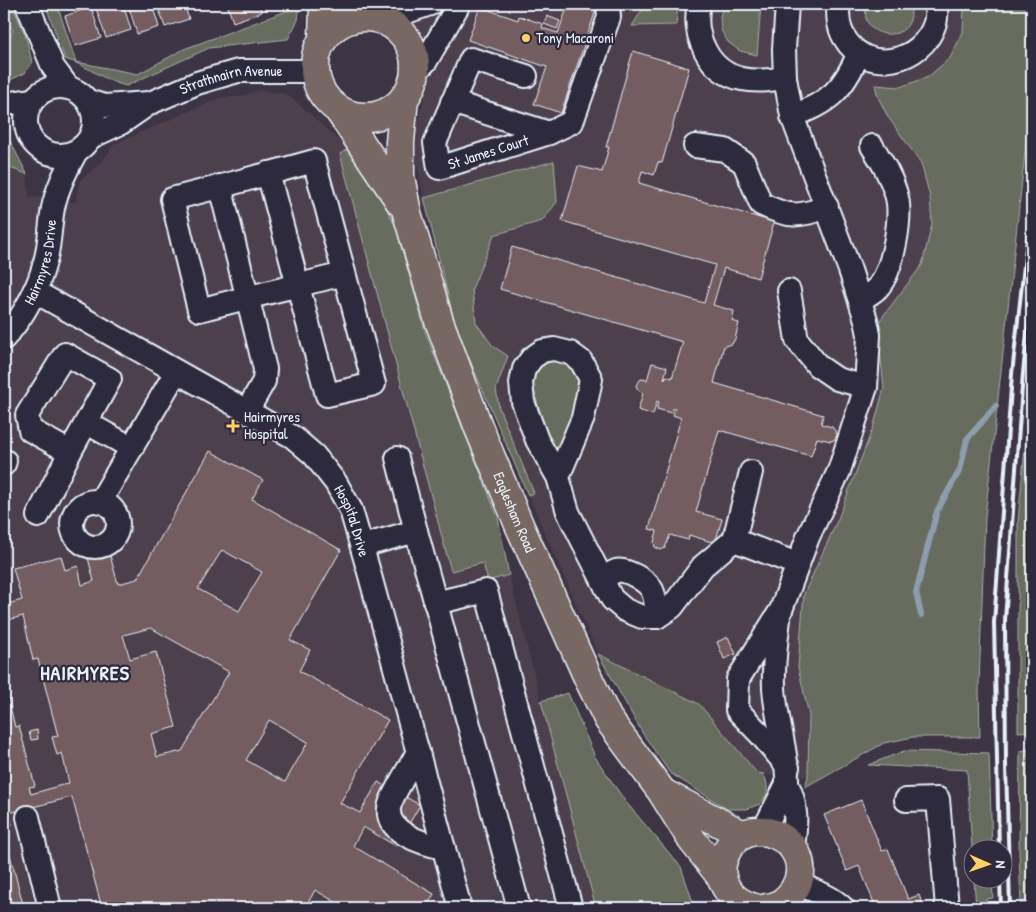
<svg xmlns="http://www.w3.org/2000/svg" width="1036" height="912" viewBox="0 0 1036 912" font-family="'Patrick Hand',sans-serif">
  <rect width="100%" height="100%" fill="#3d3444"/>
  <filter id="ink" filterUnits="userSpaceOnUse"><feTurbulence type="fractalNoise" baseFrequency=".02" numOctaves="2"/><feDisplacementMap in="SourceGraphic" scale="10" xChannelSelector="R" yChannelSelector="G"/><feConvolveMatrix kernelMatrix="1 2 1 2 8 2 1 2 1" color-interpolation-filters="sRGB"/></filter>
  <g filter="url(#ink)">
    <g fill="#4d404d">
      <polygon points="396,4 646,4 632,26 676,25 678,4 964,4 963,32 950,58 928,77 900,87 875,86 888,117 921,163 930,197 932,224 922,265 877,324 884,388 874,425 838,520 804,594 798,667 809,715 808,776 787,778 758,773 699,704 598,654 528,495 534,492 499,408 496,389 508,356 493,346 476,323 472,289 494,235 541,221 554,161 424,198 416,159 416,131 424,98 425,47 417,33"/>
      <polygon points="260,90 286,94 307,111 348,149 395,225 426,334 498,518 509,575 541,701 568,693 595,757 625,801 681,867 695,908 4,908 4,287 11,217 10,168 27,174 29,197 76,202 79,181 102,162 114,144 222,97 239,97"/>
    </g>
    <g fill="#686c5e" stroke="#a8aeab">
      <polygon points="4,4 12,4 26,37 32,62 25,73 4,83 4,45 13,31 4,15"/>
      <path d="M51,4H57L76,62L138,74L184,49L292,9L291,4H300L298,20L288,39L209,48L126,86C104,81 87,65 65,59L47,9Z"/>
      <polygon points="646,4 678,4 676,25 632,26"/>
      <polygon points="724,4 761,4 757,55 740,51 728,42 721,30 720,16"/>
      <path d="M868,4H910C920,49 852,39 868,4Z"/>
      <polygon points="964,4 1032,4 1032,89 985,517 979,685 980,737 913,737 884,743 805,787 808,776 809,715 798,667 804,594 838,519 874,425 884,388 877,324 922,265 932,224 930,197 921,163 888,117 878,97 875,85 900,87 928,77 950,58 963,32"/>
      <polygon points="4,129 27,174 10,168 4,163"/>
      <polygon points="348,149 376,189 395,225 426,334 498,518 509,575 488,581 483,563 451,571 340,154"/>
      <polygon points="554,161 557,202 542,221 494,235 472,289 476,323 493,346 508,356 496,389 499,408 534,493 528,495 456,328 424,198"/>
      <path d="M556,360L574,364L584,385L558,460C551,445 531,391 533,378C535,368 546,361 556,360Z"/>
      <polygon points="1032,374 1032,731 1018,732 1018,521"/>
      <polygon points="598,654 699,704 757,773 764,774 767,784 767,794 760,804 747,809 727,809 670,773 643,734"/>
      <polygon points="568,693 595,757 625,801 681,867 695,908 596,908 541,701"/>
      <polygon points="1032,749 1032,908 1021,908 1019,851 1020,751"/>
      <polygon points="904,751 989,753 992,849 974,850 973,865 967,770 868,765"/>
      <polygon points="974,880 992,880 993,898 986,899 986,908 976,908"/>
    </g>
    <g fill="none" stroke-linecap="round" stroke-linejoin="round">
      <polyline stroke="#8d9dae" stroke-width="6" points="921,615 916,592 937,511 960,470 967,439 996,406"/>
    </g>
    <g fill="#735d61" stroke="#e8f1f8" fill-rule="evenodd">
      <polygon points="109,4 123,4 131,30 106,38 96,8"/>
      <polygon points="128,4 152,4 159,27 137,34"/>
      <polygon points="157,4 184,4 189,19 165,27"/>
      <polygon points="227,4 259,4 262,12 233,22"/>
      <polygon points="564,4 576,4 596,10 561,113 534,104 547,67 468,40 480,7 518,20 519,16 543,24 542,28 558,33 567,8 563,6"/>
      <polygon points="91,7 101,38 75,46 65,16"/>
      <polygon points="547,16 560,21 557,29 544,24"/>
      <polygon points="633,51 689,68 662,163 658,162 654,175 642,171 639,183 774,222 758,278 724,268 713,305 734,311 732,321 739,323 735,339 732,344 724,346 714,383 823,415 821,424 832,427 836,432 837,435 834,440 831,441 817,438 811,456 719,430 696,512 722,519 715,543 689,535 688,540 670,535 665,548 661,550 655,547 654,542 657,531 649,529 681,418 673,415 675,409 672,409 671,413 657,409 659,402 657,401 653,415 638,410 643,393 638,390 636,385 641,379 647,380 652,363 667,367 664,379 665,379 666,376 672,378 683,342 500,289 512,247 704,303 715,265 562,221 578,166 602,172 609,147 606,147"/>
      <path d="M210,451L263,480L252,499L341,550L290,640L310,650L299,671L388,720L340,803L360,813L378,782L420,805L396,846L363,827L353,846L434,894L426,908H346L315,890L305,908H102L72,797L9,813L12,825L4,828V682L15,727L19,726L35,786L29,787L31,794L69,783L62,753L57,755L52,737L58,736L38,659L33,660L23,616L4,621V605L22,600L13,568L61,556L65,570L78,566L82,585L94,581L86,550L107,545L118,584L137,579ZM222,550L262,572L239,611L198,589ZM151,628L229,672L182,751L157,757L151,734L176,727L156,652L130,659L123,635ZM269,720L308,742L285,782L246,760Z"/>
      <polygon points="728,637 736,654 724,659 717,642"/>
      <polygon points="37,730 38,739 31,740 29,732"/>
      <polygon points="861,800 882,851 888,849 908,899 919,895 924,908 876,908 859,866 847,871 824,815"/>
      <polygon points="4,832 24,908 4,908"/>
    </g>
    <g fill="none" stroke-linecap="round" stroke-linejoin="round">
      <g stroke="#e8f1f8" stroke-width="26">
        <g id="minor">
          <polyline points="27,4 53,67 68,87"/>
          <path d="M699,4C692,35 708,72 742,79C757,82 770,80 785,78"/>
          <polyline points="787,4 784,49 785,78 792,116 850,270 866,320 869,335 866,387 839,471 808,537 781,610 738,679 737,710 761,735 788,767"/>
          <path d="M838,4C838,16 838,27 844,37C866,76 923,63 935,23C937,17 936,10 936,4"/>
          <polyline points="383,20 430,4"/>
          <polyline points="415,72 426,61 459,4"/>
          <path id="s1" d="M526,76L471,59L435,143L439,168L549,133L572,122L609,17L608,4"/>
          <circle cx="60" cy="121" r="34"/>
          <polyline points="88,101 104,106 149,103"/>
          <polyline points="452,102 549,133"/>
          <polyline points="4,104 33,100"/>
          <path d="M792,116C829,103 843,90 859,53"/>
          <path id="s2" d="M91,137L121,123L150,103L197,83L217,77L238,71H315"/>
          <path d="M695,146L725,150L744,163L761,204C790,218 797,217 827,207"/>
          <path d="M268,173L327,395L374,384L314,161C267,174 220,187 172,199L199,310C248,297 296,286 344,274"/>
          <polyline points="220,186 265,369 264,381 247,411"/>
          <path id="s3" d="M34,291L293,437L314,455L336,483L351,510L369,572L460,908"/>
          <polyline points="789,291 797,340 818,366 837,379 866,387"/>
          <path d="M860,300C866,296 875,292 879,286C893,269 903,215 896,194C891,176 882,162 872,146"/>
          <path id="s4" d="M4,338C24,316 39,287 46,258C50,242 50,224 53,208C57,188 66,170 76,152"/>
          <polygon points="65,354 110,379 70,452 30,430 27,415"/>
          <polyline points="87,423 132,448"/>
          <polyline points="397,458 416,531"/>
          <polyline points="4,461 5,461 4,464"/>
          <polyline points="751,472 734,540 797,564"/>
          <polyline points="558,477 583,418 591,379 581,361 570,353 554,349 542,351 532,358 524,369 521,383 523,402 537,440 558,477 568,512 612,599 625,610 642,617 657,617 672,607 703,566 734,540"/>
          <circle cx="95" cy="524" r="23"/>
          <polyline points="100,502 176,372"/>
          <polyline points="38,516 70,452"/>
          <polyline points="362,546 416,531 519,908"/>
          <path d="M602,579C606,577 611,573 616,571C625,568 648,581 652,590C656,598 656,608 657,617"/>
          <polyline points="435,603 486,591 571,908"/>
          <path d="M779,619C776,642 773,665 774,688C776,721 788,751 787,784"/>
          <path d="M418,752C410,767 395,790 390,804C381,832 424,844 444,848"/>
          <polyline points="906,800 938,799 947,908"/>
          <polyline points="28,817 50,908"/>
          <path d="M763,831L787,784C798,806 796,825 793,849"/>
          <path d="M797,884C813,890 831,896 843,908"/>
        </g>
      </g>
      <g stroke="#e8f1f8" stroke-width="31">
        <g id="major">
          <circle cx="365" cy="67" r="50"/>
          <polyline points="323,39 324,4"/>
          <path id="s5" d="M404,98L400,142V176L407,213L439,321L478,426L520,527L590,682L608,719L662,792L692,840L722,878"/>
          <polyline points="338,109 401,203"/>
          <polyline points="663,793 743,835"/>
          <path d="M755,908C733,903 716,883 723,860C741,802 823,841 794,890C788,899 778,907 767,908"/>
        </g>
      </g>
      <use href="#minor" stroke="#2f2a3d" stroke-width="22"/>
      <use href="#major" stroke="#776864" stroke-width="28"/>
      <g stroke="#e8f1f8" stroke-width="4">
        <polyline points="999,850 994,623 1012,374 1032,194"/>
        <polyline points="1000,880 1001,908"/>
        <polyline points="1010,908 1006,766 1005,620 1023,373 1032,286"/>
      </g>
    </g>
  </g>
  <g fill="#ffd166" stroke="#2f2a3d" stroke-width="2">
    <circle cx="526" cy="38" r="5"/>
    <path d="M230.5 418.5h5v5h5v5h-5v5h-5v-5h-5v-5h5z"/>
  </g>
  <g text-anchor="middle" stroke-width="4.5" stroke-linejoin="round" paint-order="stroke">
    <g font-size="15" fill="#e8f1f8" stroke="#2f2a3d" text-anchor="start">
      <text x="536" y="43">Tony Macaroni</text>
      <text x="244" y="422">Hairmyres<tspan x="244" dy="17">Hospital</tspan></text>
    </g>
    <g font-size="15" fill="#e8f1f8" stroke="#2f2a3d">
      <text dy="5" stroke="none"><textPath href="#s2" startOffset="154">Strathnairn Avenue</textPath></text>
      <text dy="5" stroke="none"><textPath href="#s1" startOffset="226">St James Court</textPath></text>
      <text dy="5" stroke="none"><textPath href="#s4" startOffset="86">Hairmyres Drive</textPath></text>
      <text dy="5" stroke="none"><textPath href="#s5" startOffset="434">Eaglesham Road</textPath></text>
      <text dy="5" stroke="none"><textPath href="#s3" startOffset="402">Hospital Drive</textPath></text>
    </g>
    <g font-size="20" font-weight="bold" letter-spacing="1" fill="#e8f1f8" stroke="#2f2a3d">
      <text x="85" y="680">HAIRMYRES</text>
    </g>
  </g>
  <rect width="1036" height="912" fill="none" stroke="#2f2a3d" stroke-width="20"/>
  <rect x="10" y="10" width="1016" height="892" fill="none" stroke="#e8f1f8" stroke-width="2" filter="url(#ink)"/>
  <g transform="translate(988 864) rotate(92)"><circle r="24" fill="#2f2a3d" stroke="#797a88"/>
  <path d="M0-4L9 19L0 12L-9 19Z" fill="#ffd166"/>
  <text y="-8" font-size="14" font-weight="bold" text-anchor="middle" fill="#e8f1f8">N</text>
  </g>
</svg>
